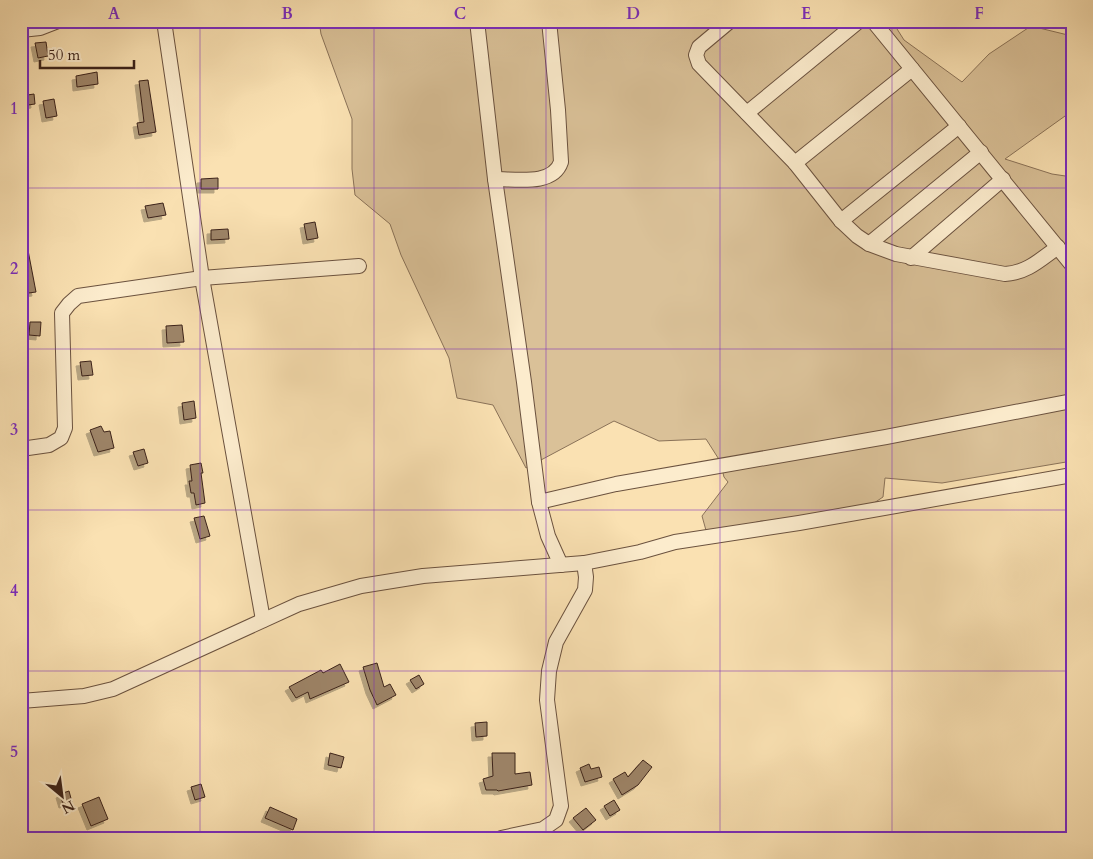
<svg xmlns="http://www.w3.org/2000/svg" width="1093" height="859" viewBox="0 0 1093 859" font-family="Cardo,serif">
  <defs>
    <filter id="shadow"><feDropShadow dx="-4" dy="4" stdDeviation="0" flood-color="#0004"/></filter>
  </defs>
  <rect width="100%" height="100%" fill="#fae1b2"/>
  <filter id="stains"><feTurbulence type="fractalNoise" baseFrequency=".004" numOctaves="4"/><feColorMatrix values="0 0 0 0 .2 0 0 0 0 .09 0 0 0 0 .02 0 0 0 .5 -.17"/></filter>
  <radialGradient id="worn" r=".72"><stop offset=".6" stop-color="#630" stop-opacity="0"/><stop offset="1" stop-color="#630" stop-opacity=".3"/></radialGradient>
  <polygon fill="#dac198" stroke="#8a7258" points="319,21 710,21 714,31 729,21 892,21 904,40 962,82 989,54 1031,26 1072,36 1072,111 1005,159 1052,174 1072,177 1072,461 942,483 885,478 883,497 865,509 789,522 761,521 730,530 707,534 702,516 728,482 724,477 720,461 706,439 659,441 614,421 526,468 493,405 457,398 449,358 401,255 390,224 355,195 352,169 352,119 321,34"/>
  <g fill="#9e8569" stroke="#3b2219" filter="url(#shadow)">
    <polygon points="46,42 48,56 38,58 35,43"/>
    <polygon points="97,72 98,84 77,87 76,76"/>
    <polygon points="148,80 156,132 139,135 137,123 144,122 139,81"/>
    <polygon points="34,94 35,104 21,106 21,96"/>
    <polygon points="54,99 57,116 46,118 43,101"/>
    <polygon points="218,178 218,189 201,189 201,179"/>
    <polygon points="163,203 166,215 148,218 145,206"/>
    <polygon points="315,222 318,238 307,240 304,224"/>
    <polygon points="228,229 229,239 211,240 211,230"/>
    <polygon points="27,245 36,292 21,294 21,284 25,284 21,246"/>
    <polygon points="30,322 41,322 40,336 29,335"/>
    <polygon points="182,325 184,342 167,343 166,326"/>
    <polygon points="91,361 93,375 82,376 80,362"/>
    <polygon points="194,401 196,418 184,420 182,403"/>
    <polygon points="101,426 104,432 110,431 114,448 98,452 90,430"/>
    <polygon points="144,449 148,463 138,466 133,452"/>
    <polygon points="201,463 203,473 201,473 205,503 196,505 194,493 191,493 189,481 192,481 190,465"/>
    <polygon points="204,516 210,536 200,539 194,518"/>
    <polygon points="377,663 384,687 390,684 396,695 377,705 370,690 363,667"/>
    <polygon points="340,664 349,682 310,699 308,692 296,698 289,687 321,670 323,673"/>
    <polygon points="419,675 424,684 416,689 410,680"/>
    <polygon points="487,722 487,736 476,737 475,723"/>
    <polygon points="330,753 344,757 341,768 328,765"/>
    <polygon points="492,753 515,753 515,774 530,772 532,785 498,791 497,790 486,790 483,779 493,776"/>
    <polygon points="643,760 652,767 638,785 622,795 613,779 625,772 628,777"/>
    <polygon points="589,764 591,769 599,767 602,777 585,782 580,768"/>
    <polygon points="201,784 205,797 195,800 191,787"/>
    <polygon points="69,791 72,802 63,804 60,794"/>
    <polygon points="99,797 108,819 91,826 82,804"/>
    <polygon points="614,800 620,810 610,816 604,806"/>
    <polygon points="270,807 297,819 293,830 265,818"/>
    <polygon points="586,808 596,820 583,830 573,818"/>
  </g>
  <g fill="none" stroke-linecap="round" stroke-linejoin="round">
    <g stroke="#6b523f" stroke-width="16">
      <g id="street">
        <polyline points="164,21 202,278 263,620"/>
        <polyline points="477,21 495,179 524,382 539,502 548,536 561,565"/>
        <path d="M730,21L699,47L696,55L699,64L795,163L841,221L857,236L869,244L896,254L1005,274C1027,273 1041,259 1058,247"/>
        <polyline points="873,21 1072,265"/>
        <polyline points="21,30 40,28 58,21"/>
        <polyline points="747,113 859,21"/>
        <polyline points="795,163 912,69"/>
        <path d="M495,179C516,179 553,186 561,162L558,110L549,21"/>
        <polyline points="841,221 959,126"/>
        <polyline points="869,244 981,152"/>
        <polyline points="911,258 1003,179"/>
        <polyline points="21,449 49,445 61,438 65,428 62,313 69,304 78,296 202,278 359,266"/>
        <polyline points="539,502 616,484 886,437 1072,401"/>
        <polyline points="21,701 84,696 113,689 299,604 361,586 423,576 584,563"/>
        <polyline points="501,838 543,829 556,820 561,806 547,700 549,671 556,642 585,590 586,577 584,563 640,552 675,542 799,523 1072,475"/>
      </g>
    </g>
    <use href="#street" stroke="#fceccd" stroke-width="14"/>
  </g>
  <path fill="none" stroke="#7b2cbf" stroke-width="1" stroke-opacity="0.55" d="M200,21V838M374,21V838M546,21V838M720,21V838M892,21V838M21,188H1072M21,349H1072M21,510H1072M21,671H1072"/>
  <rect width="1093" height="859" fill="none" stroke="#fae1b2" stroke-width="55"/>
  <g transform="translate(62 796) rotate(151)" stroke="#fceccd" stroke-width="4" paint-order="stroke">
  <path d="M0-4L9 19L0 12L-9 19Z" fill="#3b2219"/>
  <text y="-8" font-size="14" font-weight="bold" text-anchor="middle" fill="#3b2219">N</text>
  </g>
  <path d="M40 60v8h94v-8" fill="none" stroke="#3b2219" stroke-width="2.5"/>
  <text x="48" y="60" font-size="15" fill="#3b2219" stroke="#fceccd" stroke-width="4" paint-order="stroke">50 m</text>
  <rect x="28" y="28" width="1038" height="804" fill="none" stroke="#7b2cbf" stroke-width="2"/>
  <g font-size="16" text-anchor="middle" font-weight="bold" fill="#7b2cbf">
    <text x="114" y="19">A</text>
    <text x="287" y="19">B</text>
    <text x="460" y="19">C</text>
    <text x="633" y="19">D</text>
    <text x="806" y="19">E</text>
    <text x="979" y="19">F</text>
    <text x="14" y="114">1</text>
    <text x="14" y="274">2</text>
    <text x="14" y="435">3</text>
    <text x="14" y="596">4</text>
    <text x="14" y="757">5</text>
  </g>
  <rect width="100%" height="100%" filter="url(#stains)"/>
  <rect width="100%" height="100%" fill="url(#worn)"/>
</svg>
